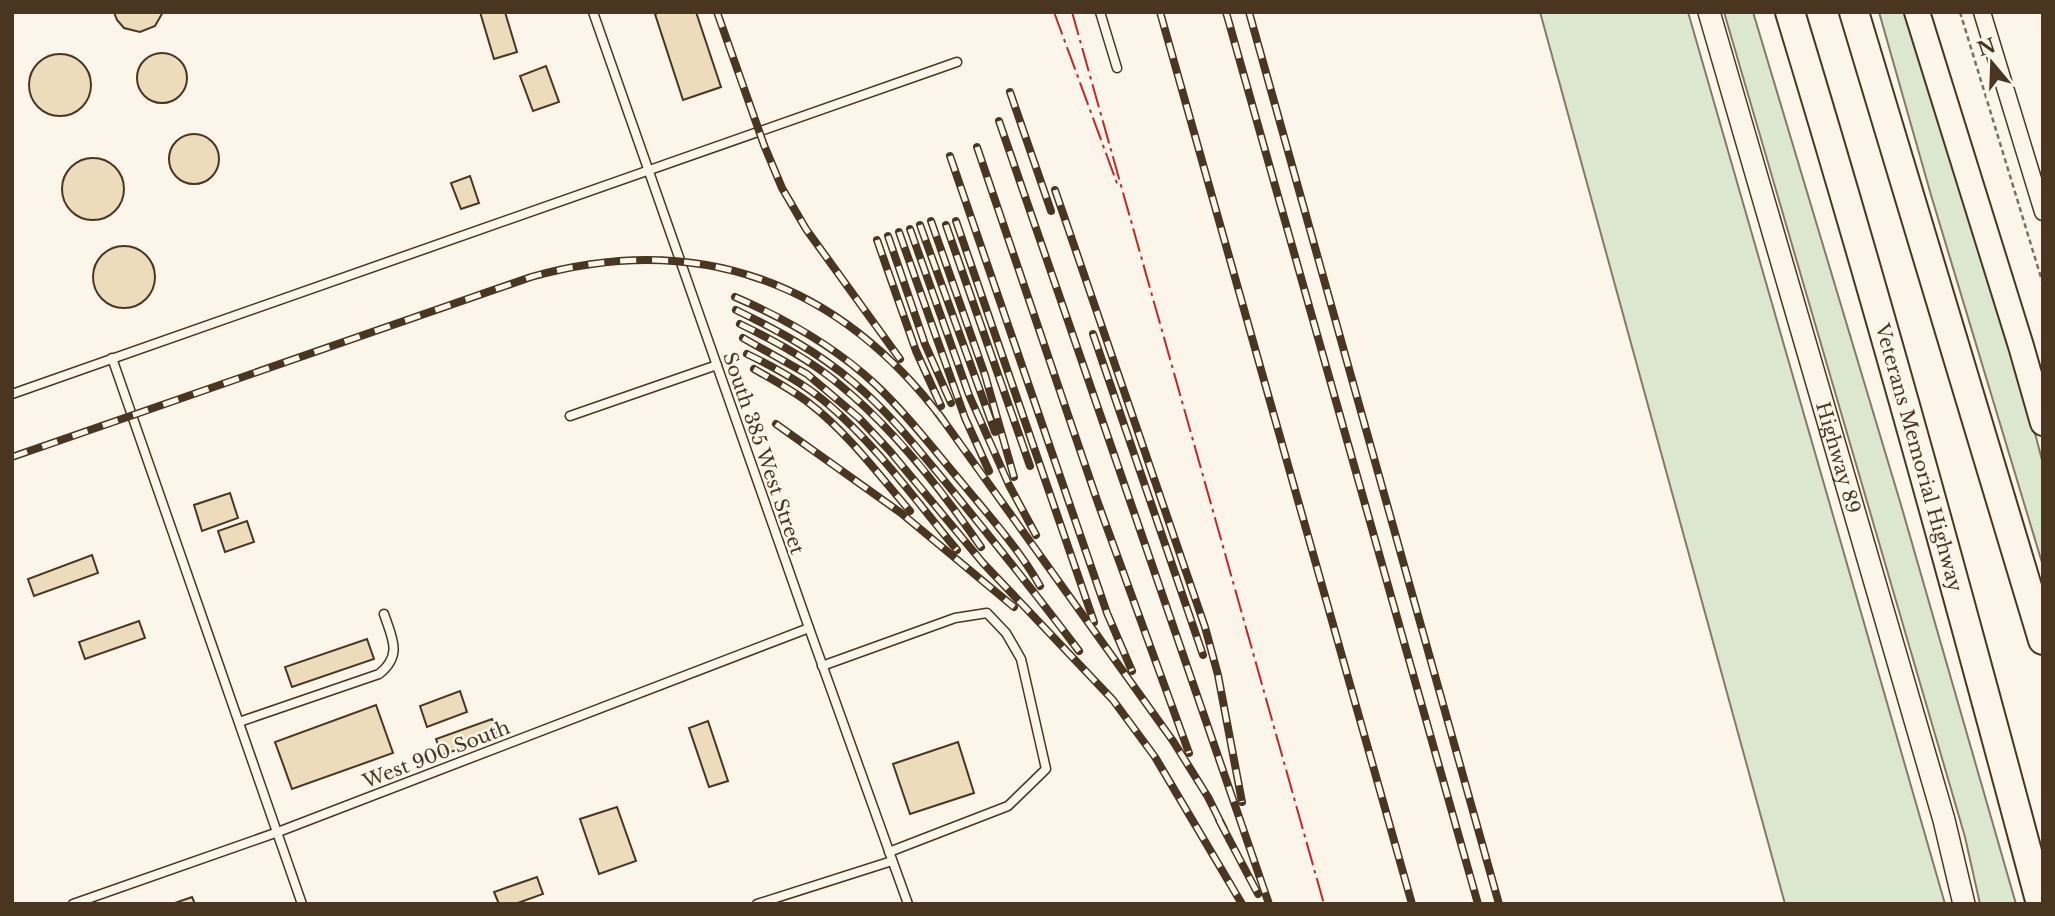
<svg xmlns="http://www.w3.org/2000/svg" width="2055" height="916" viewBox="0 0 2055 916" font-family="'Libre Baskerville',serif">
  <rect width="100%" height="100%" fill="#fbf6e9"/>
  <g fill="#dce7d0" stroke="#887966" stroke-width="2">
    <polygon points="1540,12 1688,12 1945,904 1785,904"/>
    <polygon points="1724,12 1753,12 1901,505 2016,904 1980,904 1965,837"/>
    <polygon points="1879,12 1910,12 1992,267 2043,464 2043,566 1931,195"/>
  </g>
  <g fill="#ecdcbc" stroke="#4a3520" stroke-width="2">
    <polygon points="114,12 163,12 155,26 140,32 124,28 117,20"/>
    <polygon points="480,12 505,12 517,52 494,59"/>
    <polygon points="660,12 696,12 721,87 683,100 655,14"/>
    <circle cx="162" cy="78" r="25"/>
    <circle cx="60" cy="85" r="31"/>
    <polygon points="546,66 559,102 533,111 520,76"/>
    <circle cx="194" cy="159" r="25"/>
    <circle cx="93" cy="189" r="31"/>
    <polygon points="470,176 479,203 461,209 451,183"/>
    <circle cx="124" cy="277" r="31"/>
    <polygon points="230,493 238,518 202,531 194,505"/>
    <polygon points="247,521 254,542 225,552 218,531"/>
    <polygon points="92,555 98,573 34,596 28,579"/>
    <polygon points="139,621 145,638 85,659 79,642"/>
    <polygon points="367,639 374,659 292,687 285,667"/>
    <polygon points="460,691 467,712 427,727 420,706"/>
    <polygon points="376,705 393,753 292,789 275,742"/>
    <polygon points="492,719 498,735 442,755 436,739"/>
    <polygon points="708,721 728,781 709,787 689,728"/>
    <polygon points="958,742 974,793 910,814 893,764"/>
    <polygon points="617,807 636,861 599,874 580,819"/>
    <polygon points="537,877 543,894 515,904 499,904 494,892"/>
    <polygon points="192,897 195,904 172,904"/>
  </g>
  <g fill="none" stroke-linecap="round" stroke-linejoin="round">
    <g stroke="#4a3520" stroke-width="11">
      <g id="service">
        <polyline points="593,12 809,628 908,904"/>
        <polyline points="1100,12 1117,68"/>
        <polyline points="112,358 302,904"/>
        <polyline points="12,394 957,62"/>
        <polyline points="570,416 717,365"/>
        <polyline points="822,666 955,618 987,613 1006,633 1021,659 1046,769 1008,806 889,852"/>
        <path d="M239,722L379,674C403,655 392,638 384,614"/>
        <polyline points="73,904 278,832 809,628"/>
        <polyline points="757,904 892,861"/>
      </g>
    </g>
    <g stroke="#4a3520" stroke-width="19">
      <polyline id="minor" points="1982,12 2043,212"/>
    </g>
    <g stroke="#4a3520" stroke-width="24">
      <g id="secondary">
        <path id="s1" d="M1709,12L1944,820L1964,904"/>
      </g>
    </g>
    <g stroke="#4a3520" stroke-width="28">
      <polyline id="primary" points="1917,12 2021,346 2043,423"/>
    </g>
    <g stroke="#4a3520" stroke-width="32">
      <g id="motorway">
        <path id="s2" d="M1790,12C1880,307 1961,605 2041,904"/>
        <polyline points="1854,12 2043,640"/>
      </g>
    </g>
    <polyline stroke="#7f6f5c" stroke-width="2.5" stroke-dasharray="5 3.5" stroke-linecap="butt" points="1960,12 2043,284"/>
    <use href="#service" stroke="#fbf6e9" stroke-width="8"/>
    <use href="#minor" stroke="#fbf6e9" stroke-width="16"/>
    <use href="#secondary" stroke="#fbf6e9" stroke-width="21"/>
    <use href="#primary" stroke="#fbf6e9" stroke-width="24"/>
    <use href="#motorway" stroke="#fbf6e9" stroke-width="28"/>
    <g stroke="#4a3520" stroke-width="8">
      <g id="rail">
        <polyline points="717,12 764,145 782,188 806,229 900,359"/>
        <polyline points="1160,12 1412,904"/>
        <polyline points="1226,12 1478,904"/>
        <polyline points="1249,12 1499,904"/>
        <polyline points="1010,92 1051,211"/>
        <polyline points="999,121 1269,904"/>
        <polyline points="977,147 1098,503 1189,753"/>
        <polyline points="950,156 1107,613 1132,671"/>
        <polyline points="1055,190 1205,627 1218,675 1242,802"/>
        <polyline points="931,221 985,375 1014,477"/>
        <polyline points="956,221 1094,622"/>
        <polyline points="920,225 995,432"/>
        <polyline points="946,225 1030,466"/>
        <polyline points="910,229 969,395 1009,485 1036,535"/>
        <polyline points="899,232 965,418 989,471"/>
        <polyline points="888,236 925,344 951,403"/>
        <polyline points="877,240 916,351 941,406"/>
        <path d="M735,297C786,319 834,346 875,384C907,414 934,450 963,484C990,517 1019,549 1040,586"/>
        <path d="M736,310C777,330 818,352 853,382C889,412 917,448 947,484C992,539 1036,594 1079,651"/>
        <path d="M740,324C775,341 810,360 840,385C895,430 941,489 981,547"/>
        <polyline points="1093,334 1203,655"/>
        <polyline points="743,338 807,374 859,418 889,450 983,563 1113,700 1155,757 1242,904"/>
        <path d="M747,354C776,368 805,384 829,405C878,447 916,501 957,550"/>
        <path d="M754,369C773,380 792,390 809,403C849,434 878,474 910,511"/>
        <polyline points="938,413 1173,741 1208,797 1224,829"/>
        <polyline points="776,424 901,513 1014,607"/>
        <path d="M12,457L531,277C698,230 839,282 943,420"/>
        <polyline points="1219,820 1258,894"/>
      </g>
    </g>
    <use href="#rail" stroke="#fbf6e9" stroke-width="5" stroke-dasharray="16" stroke-linecap="butt"/>
    <g stroke="#c62828" stroke-width="2" stroke-dasharray="24 5 3.5 5" stroke-linecap="butt">
      <polyline points="1054,12 1118,186"/>
      <polyline points="1072,12 1324,904"/>
    </g>
  </g>
  <g text-anchor="middle" stroke-width="5" stroke-linejoin="round" paint-order="stroke">
    <g font-size="19" fill="#4a3520" stroke="#fbf6e9">
      <text transform="translate(764 453) rotate(71)" y="7">South 385 West Street</text>
      <text dy="7" stroke="none"><textPath href="#s2" startOffset="464">Veterans Memorial Highway</textPath></text>
      <text dy="7" stroke="none"><textPath href="#s1" startOffset="464">Highway 89</textPath></text>
      <text transform="translate(436 754) rotate(-21)" y="7">West 900 South</text>
    </g>
  </g>
  <rect width="2055" height="916" fill="none" stroke="#4a3520" stroke-width="28"/>
  <g transform="translate(1992 63) rotate(341)" stroke="#fbf6e9" stroke-width="5" paint-order="stroke">
  <path d="M0-5L12 26L0 18L-12 26Z" fill="#4a3520"/>
  <text y="-10" font-size="19" font-weight="bold" text-anchor="middle" fill="#4a3520">N</text>
  </g>
</svg>
